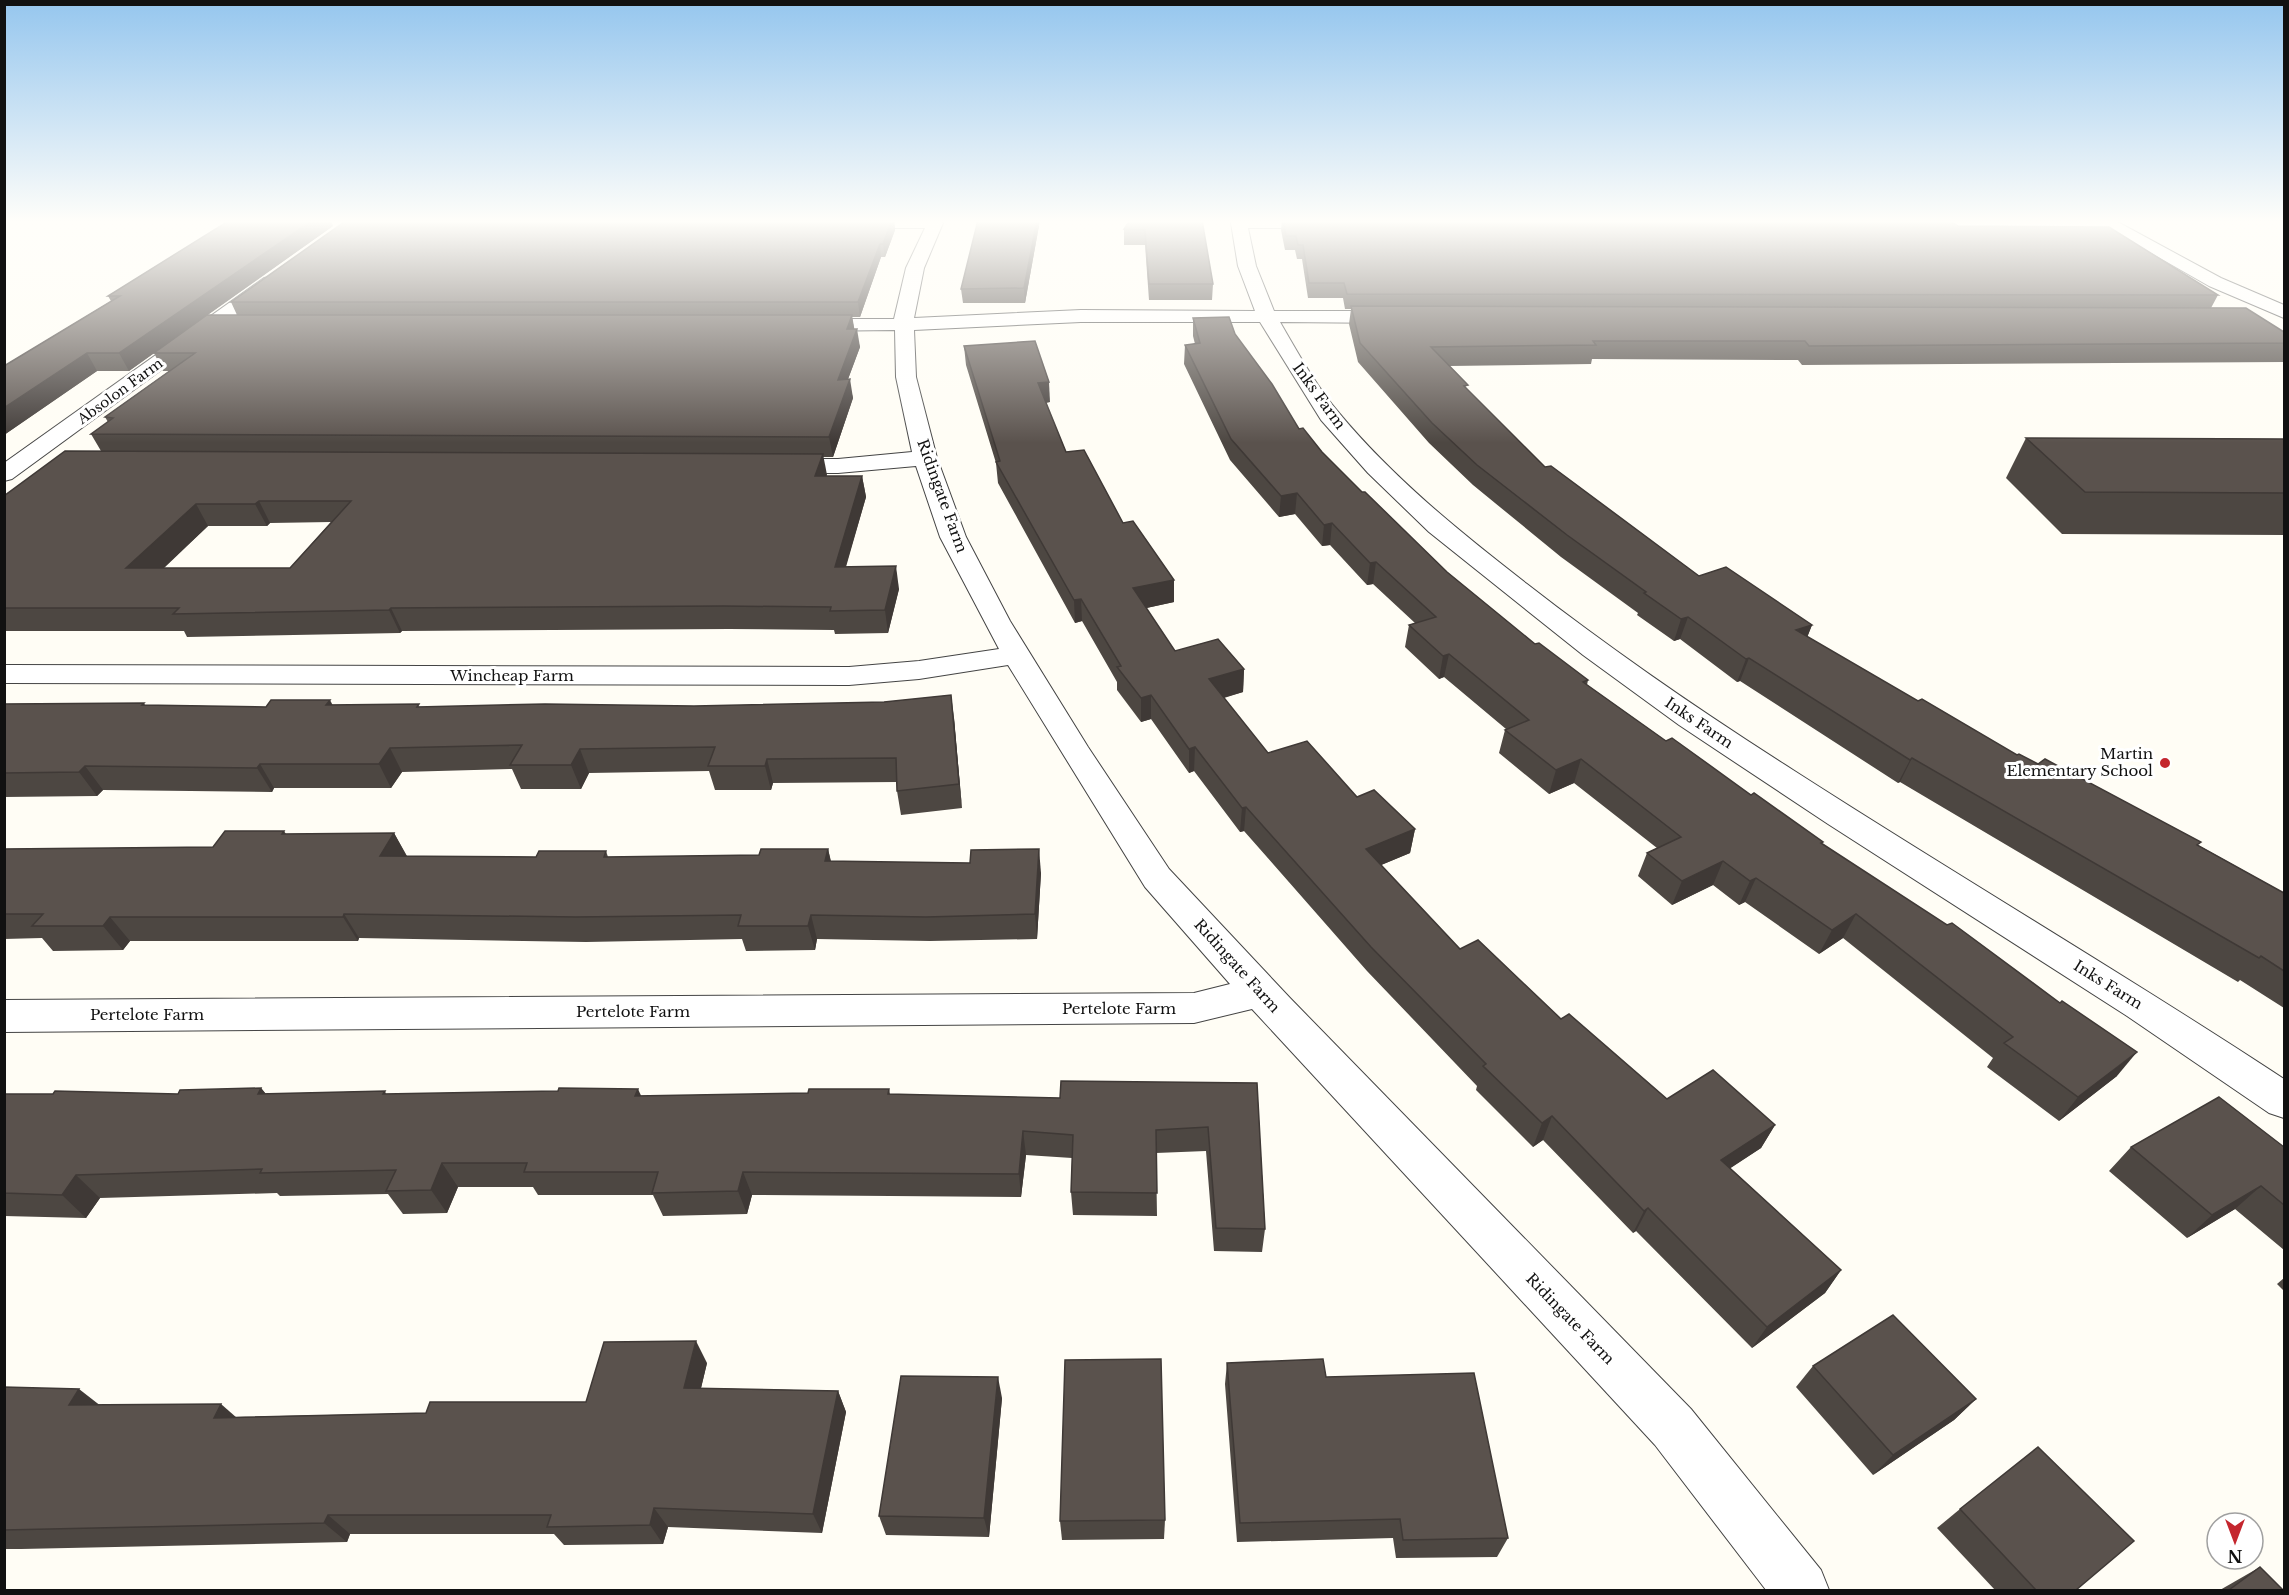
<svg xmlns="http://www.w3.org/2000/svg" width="2289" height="1595" viewBox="0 0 2289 1595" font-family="'Libre Baskerville',serif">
  <rect width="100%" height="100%" fill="#fffdf5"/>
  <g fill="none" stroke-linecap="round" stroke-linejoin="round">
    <g stroke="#444" stroke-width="2">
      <g id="street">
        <path d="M843,220H941L943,223L924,268L914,318L1081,310L1255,311L1238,266L1231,223L1233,220H1332L1334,223L1332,226L1326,228H1248L1256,266L1274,311H1394L1401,313L1404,317L1401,321L1394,323L1280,322C1298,353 1316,386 1339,413C1394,479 1460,532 1527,584C1613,651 1702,712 1793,770C1956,875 2123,973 2284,1079V1118L2269,1113L2127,1016L1828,824L1679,725L1583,655L1429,532L1368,473L1321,420L1260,322H1081L914,330L916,377L937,458L966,537L1010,621L1088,747L1169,869L1290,998L1691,1409L1821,1570L1829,1590H1766L1655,1445L1252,1009L1194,1023L4,1032V1000L1194,993L1230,984L1145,887L1008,665L919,679L849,685L4,683V665L849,667L919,661L999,649L940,537L916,466L838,473H780L772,471L768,466L772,461L780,459H838L912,452L896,377L895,330L809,331L802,329L799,325L802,321L809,319H894L906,268L925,228H849L843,226L841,223Z"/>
        <polygon points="1907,220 2114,220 2221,278 2284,305 2284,318 2209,286 2111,230 1911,229 1903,224"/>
        <polygon points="270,277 276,278 279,282 276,286 12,479 4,481 4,463 264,278"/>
      </g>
    </g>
    <use href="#street" fill="#fff" fill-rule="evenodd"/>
  </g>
  <g fill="#4d4742" fill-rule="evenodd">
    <path d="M894,220L895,230L885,257H881L860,317H852L854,329L860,347L848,379L853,398L833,457H823L826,476H862L866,497L846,567L899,589L888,633L835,634L834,630L729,629L402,631L400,633L187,637L184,631H4V496L101,451L91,434L108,422L105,417L169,371H163L154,353L129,371H97L4,435V366L111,301L108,296L333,226L207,315H237L231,302ZM331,522L290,568H163L208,526H267L270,523Z"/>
    <polygon points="1040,220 1025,303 963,303 961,289"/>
    <polygon points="1202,220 1213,284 1212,300 1149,300 1145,245 1124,245 1124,229"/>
    <polygon points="1282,220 1949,220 1958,226 2218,295 2211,308 2284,332 2284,362 1802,365 1798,360 1592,359 1591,364 1449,366 1468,390 1545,467 1699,576 1812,625 1807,637 1918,701 2017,755 2038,764 2198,845 2284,893 2284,1008 2240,980 2238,982 1900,782 1898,783 1740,681 1737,682 1680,639 1674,641 1637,615 1638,613 1561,557 1473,485 1429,443 1358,362 1349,324 1351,309 1345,309 1343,298 1308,298 1302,259 1297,259 1295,250 1285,250 1281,230"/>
    <polygon points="1193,318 1235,334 1299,429 1362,492 1447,572 1535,644 1588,680 1587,685 1666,741 1751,795 1823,842 1822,844 2117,1076 2059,1121 1987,1067 1993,1058 1843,938 1819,954 1745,902 1739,905 1713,885 1672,905 1638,876 1647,853 1657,848 1574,783 1549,794 1499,753 1505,730 1506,729 1444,677 1439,679 1405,647 1409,625 1415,623 1373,584 1367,585 1330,545 1322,546 1295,514 1279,517 1230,460 1184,364 1185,345 1195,344 1193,336"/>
    <polygon points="964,346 1050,402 1046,403 1066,452 1123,523 1174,580 1174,602 1146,608 1175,651 1244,669 1243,692 1224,698 1268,753 1357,797 1415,829 1410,853 1381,865 1460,949 1561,1019 1667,1099 1775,1125 1761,1148 1730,1168 1841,1270 1825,1293 1752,1348 1636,1231 1633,1233 1543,1140 1533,1147 1476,1090 1477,1086 1367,971 1244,831 1240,832 1194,771 1189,773 1151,719 1141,722 1117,690 1117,682 1082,621 1075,623 998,483 996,463 966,365"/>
    <polygon points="2026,438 2284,439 2284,535 2062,534 2006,478"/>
    <polygon points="144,703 145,705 266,707 332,705 954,718 962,808 901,815 897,791 897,782 773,783 771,790 715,790 709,771 589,773 581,789 521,789 512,769 402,772 391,788 274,788 272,792 103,790 97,796 4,797 4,704"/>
    <polygon points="284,831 286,834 394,833 407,856 536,857 606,851 608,857 759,855 828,849 831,861 1041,873 1037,939 930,941 817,939 815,950 746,951 742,939 586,942 359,938 358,941 130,941 123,950 53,951 42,938 4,939 4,849 213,847"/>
    <polygon points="1257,1083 1265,1229 1262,1252 1214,1251 1206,1151 1156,1153 1157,1216 1073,1215 1071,1192 1072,1158 1026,1155 1021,1197 752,1195 747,1214 663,1216 653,1195 538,1195 533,1187 458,1187 447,1213 403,1214 388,1194 280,1196 277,1193 100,1198 86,1218 4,1216 4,1094 178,1094 261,1088 266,1094 385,1091 386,1094 641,1096 808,1093 889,1089 890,1094 1060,1098"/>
    <polygon points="2131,1147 2284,1147 2284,1250 2235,1209 2187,1238 2109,1171"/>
    <polygon points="2284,1278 2284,1291 2277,1284"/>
    <polygon points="707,1363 701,1388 838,1391 846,1412 822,1533 668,1527 663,1544 564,1545 554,1534 350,1534 347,1542 21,1549 4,1549 4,1387 100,1405 236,1417 426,1413 586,1402"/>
    <polygon points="1227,1363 1326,1377 1508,1538 1497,1557 1396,1558 1393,1538 1237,1542 1225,1384"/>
    <polygon points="1813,1366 1976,1399 1954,1420 1873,1475 1796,1387"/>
    <polygon points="1002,1398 989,1537 886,1535 879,1516"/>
    <polygon points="1960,1509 2076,1590 1995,1590 1937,1528"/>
    <polygon points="1165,1520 1164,1539 1062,1540 1060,1521"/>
    <polygon points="2260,1567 2283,1590 2220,1590"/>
  </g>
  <g fill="#3f3936">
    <polygon points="313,220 331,220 333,226 129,371 119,353"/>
    <polygon points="892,220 894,220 895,230 885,257 883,244"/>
    <polygon points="1037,220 1040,220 1025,303 1024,288"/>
    <polygon points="880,244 881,257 860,317 858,302"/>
    <polygon points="852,315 855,333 847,329"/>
    <polygon points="857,329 860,347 841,398 838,380"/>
    <polygon points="87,353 97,371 4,435 4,408"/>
    <polygon points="850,379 853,398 833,457 829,437"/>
    <polygon points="1049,382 1050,402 1039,403 1038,383"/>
    <polygon points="823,454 827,475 819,498 815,476"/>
    <polygon points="862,476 866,497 839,589 835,567"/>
    <polygon points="1297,493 1295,514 1279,517 1281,496"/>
    <polygon points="259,501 270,523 267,526 255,504"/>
    <polygon points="196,504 208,526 140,591 126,568"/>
    <polygon points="1332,523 1330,545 1322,546 1324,525"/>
    <polygon points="1376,562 1373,584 1367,585 1370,563"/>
    <polygon points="896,566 899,589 888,633 885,610"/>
    <polygon points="1174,580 1174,602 1133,611 1133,588"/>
    <polygon points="1081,599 1082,621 1075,623 1074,600"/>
    <polygon points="391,608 402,631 400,633 389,610"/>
    <polygon points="1688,617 1680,639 1674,641 1681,619"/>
    <polygon points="1812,625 1803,648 1796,630"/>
    <polygon points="1449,654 1444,677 1439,679 1443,656"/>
    <polygon points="1749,658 1740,681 1737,682 1746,659"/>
    <polygon points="1244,669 1243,692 1208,702 1209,679"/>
    <polygon points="951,695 954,718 962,808 959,784"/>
    <polygon points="1151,695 1151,719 1141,722 1141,698"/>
    <polygon points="330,700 342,723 326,705"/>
    <polygon points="1195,747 1194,771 1189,773 1189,749"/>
    <polygon points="390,748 402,772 391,788 379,764"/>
    <polygon points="580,749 589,773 581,789 571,765"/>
    <polygon points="1912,758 1900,782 1898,783 1910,760"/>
    <polygon points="767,759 773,783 771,790 765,766"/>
    <polygon points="1581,759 1574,783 1549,794 1556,770"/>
    <polygon points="260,764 274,788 272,792 257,768"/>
    <polygon points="85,766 103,790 97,796 79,772"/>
    <polygon points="1246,807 1244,831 1240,832 1242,808"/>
    <polygon points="1415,829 1410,853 1362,873 1366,849"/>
    <polygon points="394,833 407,857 380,856"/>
    <polygon points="828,849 833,873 825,861"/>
    <polygon points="1039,849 1041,873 1037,939 1035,914"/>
    <polygon points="1723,861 1713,885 1672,905 1682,881"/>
    <polygon points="1756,878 1745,902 1739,905 1750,881"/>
    <polygon points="344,914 359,938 358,941 343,917"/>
    <polygon points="1856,914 1843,938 1819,954 1832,930"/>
    <polygon points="811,915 817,939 815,950 808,926"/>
    <polygon points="110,917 130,941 123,950 103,926"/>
    <polygon points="2137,1052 2117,1076 2059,1121 2078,1097"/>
    <polygon points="261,1088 280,1112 258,1094"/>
    <polygon points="638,1089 649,1113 635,1096"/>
    <polygon points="1552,1116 1543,1140 1533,1147 1542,1123"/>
    <polygon points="1775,1125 1761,1148 1708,1183 1721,1160"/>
    <polygon points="1023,1131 1026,1155 1021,1197 1019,1174"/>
    <polygon points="442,1163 458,1187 447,1213 431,1190"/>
    <polygon points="743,1172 752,1195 747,1214 738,1191"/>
    <polygon points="76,1175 100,1198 86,1218 62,1195"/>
    <polygon points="2261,1186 2235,1209 2187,1238 2212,1215"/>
    <polygon points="1648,1208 1636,1231 1633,1233 1644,1211"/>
    <polygon points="1841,1270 1825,1293 1752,1348 1767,1327"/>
    <polygon points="696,1341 707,1363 696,1409 684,1388"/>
    <polygon points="998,1377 1002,1398 989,1537 984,1518"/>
    <polygon points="79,1389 106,1410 69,1405"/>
    <polygon points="838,1391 846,1412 822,1533 813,1514"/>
    <polygon points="1976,1399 1954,1420 1873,1475 1893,1455"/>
    <polygon points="221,1404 245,1425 214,1418"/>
    <polygon points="654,1508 668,1527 663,1544 650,1525"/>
    <polygon points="328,1515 350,1534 347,1542 324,1523"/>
  </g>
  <g fill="#5a524d" stroke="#3f3936" stroke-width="1.5" fill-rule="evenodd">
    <polygon points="230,220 313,220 119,353 87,353 4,408 4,366 120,296 108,296"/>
    <polygon points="347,220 892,220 883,244 880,244 858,302 231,302"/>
    <polygon points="978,220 1037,220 1024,288 961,289"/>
    <polygon points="1130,220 1202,220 1213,284 1149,284 1145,230 1124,229"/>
    <polygon points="1283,220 1949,220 1958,226 2109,227 2218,295 1347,294 1344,283 1309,283 1303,245 1298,245 1296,236 1286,236"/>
    <polygon points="1351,306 2246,308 2284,332 2284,343 1809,346 1805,341 1593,341 1596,345 1431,347 1468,385 1464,386 1545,467 1551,466 1699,576 1726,567 1812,625 1796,630 1918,701 1922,699 2017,755 2019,754 2038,764 2045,759 2201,842 2197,845 2284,893 2284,971 2261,956 2259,958 1912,758 1910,760 1749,658 1746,659 1688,617 1681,619 1644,593 1646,592 1567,535 1477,465 1432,423 1360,343"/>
    <polygon points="207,315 852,315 847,329 857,329 838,380 850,379 829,437 91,434 113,418 105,417 195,353 154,353"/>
    <polygon points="1229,317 1235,334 1272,384 1299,429 1303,428 1322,452 1362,492 1365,492 1447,572 1535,644 1539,643 1588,680 1583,682 1666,741 1672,738 1751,795 1754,793 1823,842 1821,843 1947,925 1952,923 2060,1003 2062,1001 2137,1052 2078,1097 2004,1043 2013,1037 1856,914 1832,930 1756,878 1750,881 1723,861 1682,881 1647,853 1681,837 1581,759 1556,770 1505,730 1529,720 1449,654 1443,656 1409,625 1436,617 1376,562 1370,563 1332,523 1324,525 1297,493 1281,496 1231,439 1185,345 1200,343 1193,318"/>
    <polygon points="1035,341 1049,382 1038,383 1066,452 1084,450 1123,523 1133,521 1174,580 1133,588 1175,651 1218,639 1244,669 1209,679 1268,753 1307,741 1357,797 1374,790 1415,829 1366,849 1460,949 1478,940 1561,1019 1569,1014 1667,1099 1713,1070 1775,1125 1721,1160 1841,1270 1767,1327 1648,1208 1644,1211 1552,1116 1542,1123 1483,1066 1486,1064 1371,947 1246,807 1242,808 1195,747 1189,749 1151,695 1141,698 1117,667 1121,666 1081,599 1074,600 996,462 1000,461 964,346"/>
    <polygon points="2026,438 2284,439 2284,493 2085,492"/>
    <path d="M65,451L823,454L815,476H862L835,567L896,566L885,610L830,611L831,607L723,606L391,608L389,610L173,614L179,608H4V496ZM259,501H351L290,568H126L196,504H255Z"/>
    <polygon points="951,695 959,784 897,791 896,758 767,759 765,766 708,766 715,747 580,749 571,765 510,765 522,745 390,748 379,764 260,764 257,768 85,766 79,772 4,773 4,704 144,703 142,705 266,707 271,700 330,700 326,705 419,704 417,707 545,704 694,706 884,702"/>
    <polygon points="225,831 284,831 282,834 394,833 380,856 536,857 539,851 606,851 604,857 759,855 761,849 828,849 825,861 970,863 971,850 1039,849 1035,914 926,917 811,915 808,926 738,926 741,915 576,917 344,914 343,917 110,917 103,926 32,926 43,914 4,914 4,849 213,847"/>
    <polygon points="1061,1081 1257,1083 1265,1229 1216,1228 1208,1127 1156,1130 1157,1193 1071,1192 1073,1135 1023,1131 1019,1174 743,1172 738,1191 652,1193 658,1172 524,1172 527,1163 442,1163 431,1190 386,1191 396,1170 260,1173 262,1169 76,1175 62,1195 4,1193 4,1094 53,1094 55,1091 178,1094 180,1090 261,1088 258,1094 385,1091 383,1094 558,1091 559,1088 638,1089 635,1096 808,1093 809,1089 889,1089 888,1094 1060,1098"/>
    <polygon points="2219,1097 2284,1147 2284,1205 2261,1186 2212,1215 2131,1147"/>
    <polygon points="1893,1315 1976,1399 1893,1455 1813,1366"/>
    <polygon points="696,1341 684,1388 838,1391 813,1514 654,1508 650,1525 547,1527 551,1515 328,1515 324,1523 4,1530 4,1387 79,1389 69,1405 221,1404 214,1418 426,1413 430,1402 586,1402 604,1342"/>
    <polygon points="1161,1359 1165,1520 1060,1521 1065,1360"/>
    <polygon points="1323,1359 1326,1377 1474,1373 1508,1538 1403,1540 1400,1519 1240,1523 1227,1363"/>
    <polygon points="901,1376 998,1377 984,1518 879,1516"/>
    <polygon points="2038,1447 2134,1541 2076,1590 2036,1590 1960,1509"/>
    <polygon points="2260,1567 2283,1590 2229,1590"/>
  </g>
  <linearGradient id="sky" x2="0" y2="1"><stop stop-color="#95c6ee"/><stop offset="0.5" stop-color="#fffefa"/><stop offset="1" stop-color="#fffefa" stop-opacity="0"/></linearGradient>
  <rect width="2289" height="443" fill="url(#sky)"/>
  <circle fill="#c4262e" stroke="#fff" stroke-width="2" cx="2165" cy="763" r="6"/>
  <g text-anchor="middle" stroke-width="6" stroke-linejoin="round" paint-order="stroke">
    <g font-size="14" fill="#111" stroke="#fff">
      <text transform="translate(120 391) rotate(-36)" y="5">Absolon Farm</text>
    </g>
    <g font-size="15" fill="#111" stroke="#fff">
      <text transform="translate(1319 396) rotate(54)" y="5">Inks Farm</text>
      <text transform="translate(942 496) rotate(70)" y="5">Ridingate Farm</text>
      <text x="512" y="681">Wincheap Farm</text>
      <text transform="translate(1699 723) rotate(34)" y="5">Inks Farm</text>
      <text transform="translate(1237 966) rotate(48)" y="5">Ridingate Farm</text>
      <text transform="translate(2108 985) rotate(32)" y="5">Inks Farm</text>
      <text x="1119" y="1014">Pertelote Farm</text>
      <text x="633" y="1017">Pertelote Farm</text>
      <text x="147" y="1020">Pertelote Farm</text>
      <text transform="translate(1570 1319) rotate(46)" y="5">Ridingate Farm</text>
    </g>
    <g font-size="15" fill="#111" stroke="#fff" text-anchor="end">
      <text x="2153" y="759">Martin<tspan x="2153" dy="17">Elementary School</tspan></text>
    </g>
  </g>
  <rect width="2289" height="1595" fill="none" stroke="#111111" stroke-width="12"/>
  <g transform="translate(2235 1541) rotate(180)"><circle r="28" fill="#ffffff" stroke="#a0a0a0" stroke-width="1.5"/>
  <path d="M0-4.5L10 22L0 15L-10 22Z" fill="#c4262e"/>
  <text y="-9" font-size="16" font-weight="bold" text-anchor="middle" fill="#111111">N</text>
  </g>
</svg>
